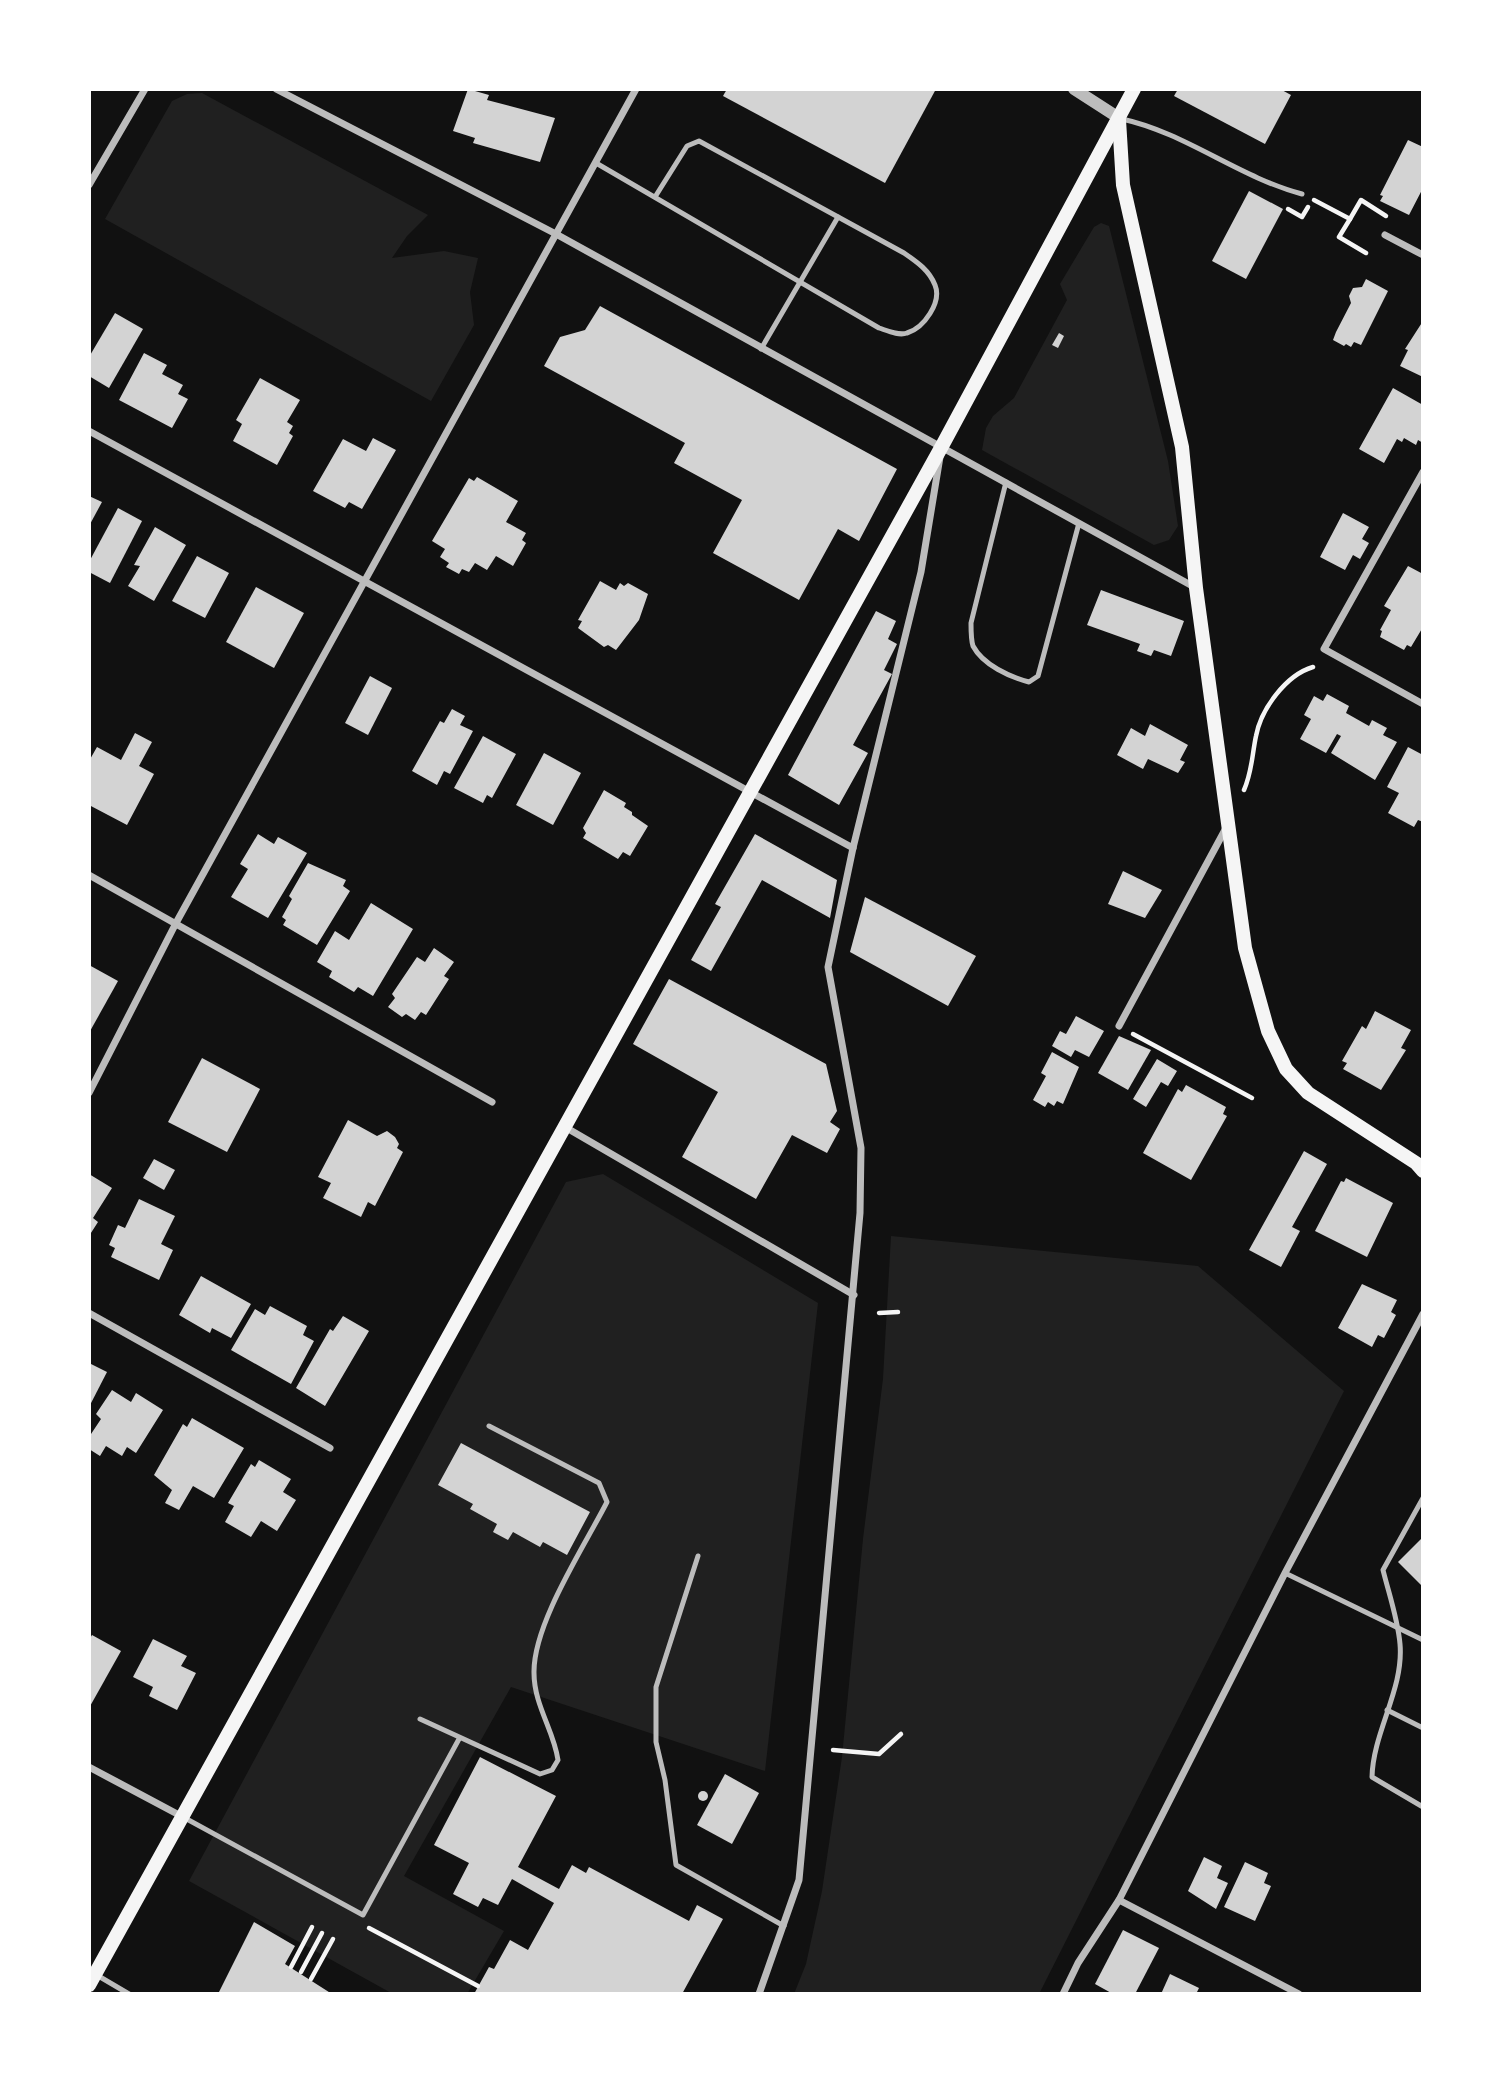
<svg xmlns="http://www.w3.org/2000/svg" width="1512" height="2083" viewBox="0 0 1512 2083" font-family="Rubik,sans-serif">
  <rect width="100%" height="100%" fill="#111"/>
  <g fill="#202020">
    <polygon points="202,93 428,215 407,236 392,258 444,251 478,258 470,292 474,325 431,401 105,219 172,101 187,94"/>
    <polygon points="1101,223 1109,226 1168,461 1178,526 1169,540 1154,545 982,450 986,428 993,416 1014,398 1067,300 1060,284 1094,227"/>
    <polygon points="603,1174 818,1303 765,1771 511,1687 404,1876 504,1931 467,1994 393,1994 189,1881 566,1182"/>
    <polygon points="891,1236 1198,1266 1344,1391 1039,1994 794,1994 806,1964 822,1891 842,1757 863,1539 883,1379"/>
  </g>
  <g fill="#d3d3d3">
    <polygon points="468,89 489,95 487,100 555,118 540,162 473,143 475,138 453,131"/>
    <polygon points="727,89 936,89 885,183 723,96"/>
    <polygon points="1178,89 1280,89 1291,95 1265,144 1174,96"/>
    <polygon points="1408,140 1423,147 1423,188 1409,215 1380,201 1383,196 1380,195"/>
    <polygon points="1249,191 1283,209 1246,279 1212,261"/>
    <polygon points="1366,279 1388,291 1361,345 1354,342 1351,347 1346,344 1344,346 1333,340 1336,332 1351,303 1349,296 1353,288 1362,287"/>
    <polygon points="600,306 897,469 859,541 838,529 799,600 713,553 742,500 674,463 685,443 544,366 560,337 585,330"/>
    <polygon points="115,313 143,329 109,388 89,376 89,357"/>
    <polygon points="1423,321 1423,377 1400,366 1408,350 1405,349"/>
    <polygon points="1059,333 1064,336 1058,348 1052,345"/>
    <polygon points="144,353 167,365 162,374 183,385 178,394 188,399 172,428 119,400"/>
    <polygon points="260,378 300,400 287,422 293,426 289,433 293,436 277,465 233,441 242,424 236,420"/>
    <polygon points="1393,388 1423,405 1423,443 1418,440 1416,445 1404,438 1402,442 1397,439 1384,463 1359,449"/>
    <polygon points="373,438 396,450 362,509 349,502 345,508 313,491 343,439 366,451"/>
    <polygon points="477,477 518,501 506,522 526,533 522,540 526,543 513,566 496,556 487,570 475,563 469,572 462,569 459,574 446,567 449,563 440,557 445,549 432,541 469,478 474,481"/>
    <polygon points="89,496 102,502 89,526"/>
    <polygon points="118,508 142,521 110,583 89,572 89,562"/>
    <polygon points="1343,513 1369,527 1362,539 1369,543 1360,559 1353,555 1345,570 1320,557"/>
    <polygon points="155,527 186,545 154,601 128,586 140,566 134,565"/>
    <polygon points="197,556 229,573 205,618 172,601"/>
    <polygon points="1408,566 1423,574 1423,627 1411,647 1407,645 1404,650 1380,637 1382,631 1380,630 1391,610 1384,606"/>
    <polygon points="600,581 616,590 620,583 624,586 628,583 648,594 639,620 616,650 608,645 604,647 578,628 582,621 578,620"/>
    <polygon points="256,587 304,613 274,668 226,642"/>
    <polygon points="1101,590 1184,621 1171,656 1154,650 1151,656 1137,651 1140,644 1087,625"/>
    <polygon points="876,611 896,621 888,639 897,644 884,670 892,674 853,745 868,753 839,805 788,775"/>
    <polygon points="370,676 392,688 368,735 345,723"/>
    <polygon points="1327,694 1349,706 1346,713 1369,726 1372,720 1387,728 1383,735 1397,742 1375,780 1331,753 1341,736 1337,734 1326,753 1300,739 1311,719 1304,715 1314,696 1323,701"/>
    <polygon points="452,709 465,716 460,725 473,731 450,774 444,771 437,785 412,771 440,721 444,723"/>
    <polygon points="1150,724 1188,745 1180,760 1185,762 1178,773 1148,759 1143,769 1117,755 1131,728 1145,736"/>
    <polygon points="135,733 152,742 139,766 154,774 127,825 89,805 89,761 97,747 121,760"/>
    <polygon points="483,736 516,754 492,798 487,795 483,803 454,788"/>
    <polygon points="1408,747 1423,755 1423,822 1418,820 1414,827 1388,813 1399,793 1387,787"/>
    <polygon points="544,753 581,773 553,825 516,805"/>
    <polygon points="604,790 626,803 624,807 632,812 632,815 648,826 630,856 623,852 618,859 583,838 586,833 583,828"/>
    <polygon points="258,834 274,844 278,837 307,853 268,918 231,897 248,869 240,864"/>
    <polygon points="755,834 837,880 830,918 762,880 711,971 691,960 721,907 715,904"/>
    <polygon points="308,863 346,880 343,886 350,891 317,945 283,925 286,920 282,917 292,899 289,896"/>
    <polygon points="1123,871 1162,890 1145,918 1108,904"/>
    <polygon points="865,897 976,956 948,1006 850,952"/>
    <polygon points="371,903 413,929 373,996 358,987 354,992 329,977 332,971 317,962 335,931 349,940"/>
    <polygon points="434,948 454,962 444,976 449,979 426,1015 421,1012 415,1020 406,1014 402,1017 388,1007 395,998 392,994 417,957 425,962"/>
    <polygon points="89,965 118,981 89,1033"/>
    <polygon points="669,979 826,1064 837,1111 830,1122 840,1129 827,1153 792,1135 756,1199 682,1157 718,1092 633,1044"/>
    <polygon points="1375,1011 1411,1030 1401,1048 1406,1050 1381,1090 1343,1069 1347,1063 1342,1061 1362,1026 1366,1029"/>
    <polygon points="1076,1016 1104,1031 1089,1057 1075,1050 1071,1057 1052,1046 1060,1031 1066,1034"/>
    <polygon points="1119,1036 1151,1050 1128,1090 1098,1073"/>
    <polygon points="1052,1052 1079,1067 1063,1104 1057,1101 1054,1106 1048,1102 1045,1107 1033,1100 1046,1076 1041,1073"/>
    <polygon points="202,1058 260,1089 227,1152 168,1122"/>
    <polygon points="1157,1059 1177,1071 1168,1086 1161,1082 1146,1107 1133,1099"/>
    <polygon points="1186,1085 1226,1107 1223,1114 1227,1116 1191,1180 1143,1153 1178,1089 1182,1092"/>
    <polygon points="348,1120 377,1136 387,1131 395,1137 399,1144 397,1148 403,1152 375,1206 368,1202 361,1217 323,1198 331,1183 318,1177"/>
    <polygon points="1304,1151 1327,1164 1292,1227 1300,1231 1281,1267 1249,1250"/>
    <polygon points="154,1159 175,1170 164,1190 143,1178"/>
    <polygon points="89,1174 112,1188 93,1218 98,1222 89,1236"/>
    <polygon points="1346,1178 1393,1203 1367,1257 1315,1231 1341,1181 1344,1182"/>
    <polygon points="139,1199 175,1216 161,1244 173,1250 159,1280 111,1257 115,1248 109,1245 118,1225 125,1228"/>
    <polygon points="201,1276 251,1304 231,1338 212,1328 210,1333 179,1315"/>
    <polygon points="1362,1284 1397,1300 1391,1312 1396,1315 1384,1338 1378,1335 1372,1347 1338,1328"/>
    <polygon points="270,1306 307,1326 303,1335 314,1341 291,1384 231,1350 255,1309 265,1315"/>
    <polygon points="343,1316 369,1331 325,1406 296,1388 330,1329 333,1331"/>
    <polygon points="91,1364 107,1372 89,1407 89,1368"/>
    <polygon points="112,1390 131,1402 136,1393 163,1410 136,1453 127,1447 122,1456 106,1446 100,1456 89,1449 89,1437 101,1419 96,1414"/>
    <polygon points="192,1418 244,1448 214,1498 193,1486 179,1510 165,1503 172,1490 154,1475 183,1424 187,1427"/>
    <polygon points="461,1443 590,1512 567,1555 543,1542 540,1547 513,1532 508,1540 493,1532 497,1524 470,1509 473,1504 438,1485"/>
    <polygon points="259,1460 291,1479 283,1492 296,1500 277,1531 261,1521 251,1537 225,1522 234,1506 228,1503 251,1464 255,1467"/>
    <polygon points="1423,1537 1423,1587 1398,1562"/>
    <polygon points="92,1635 121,1651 89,1708 89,1640"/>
    <polygon points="153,1639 187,1656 181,1666 196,1673 177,1710 149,1696 153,1687 133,1677"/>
    <polygon points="480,1757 556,1796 518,1867 559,1889 572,1865 586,1873 589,1867 689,1921 697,1905 723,1919 682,1994 474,1994 489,1967 494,1969 510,1940 528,1950 554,1903 512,1879 498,1905 483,1898 478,1907 453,1894 469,1863 434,1845"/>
    <polygon points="725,1774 759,1793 732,1844 697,1825"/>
    <circle cx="703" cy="1796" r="5"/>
    <polygon points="1204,1857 1222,1866 1217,1878 1228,1883 1216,1909 1188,1891"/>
    <polygon points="1245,1862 1268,1873 1264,1883 1271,1886 1255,1921 1224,1907"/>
    <polygon points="254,1922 295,1946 285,1964 332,1994 218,1994"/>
    <polygon points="1123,1930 1159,1948 1135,1994 1113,1994 1095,1984"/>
    <polygon points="1170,1974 1199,1988 1196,1994 1161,1994"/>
  </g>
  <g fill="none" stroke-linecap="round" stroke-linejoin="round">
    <g stroke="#f5f5f5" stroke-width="4.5">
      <polyline points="1314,200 1350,219 1361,200 1386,216"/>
      <polyline points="1288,209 1302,217 1308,207"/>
      <polyline points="1350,219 1339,237 1366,253"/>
      <path d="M1244,790C1252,772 1252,755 1256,736C1261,709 1286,675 1313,667"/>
      <polyline points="1133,1034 1252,1098"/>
      <polyline points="879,1313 898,1312"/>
      <polyline points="833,1750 879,1754 901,1734"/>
      <polyline points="369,1928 478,1986"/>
      <polyline points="291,1967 312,1927"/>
      <polyline points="301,1972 322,1933"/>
      <polyline points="311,1979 333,1939"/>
    </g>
    <g stroke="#bcbcbc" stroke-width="5">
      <path d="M1122,119C1186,133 1238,177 1302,194"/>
      <path d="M596,163L879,328C888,331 899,336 907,333C924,328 942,302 935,285C929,270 917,262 904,253L699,141L687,146L655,197"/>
      <polyline points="761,349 838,217"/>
      <path d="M1006,482L971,623C971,630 971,640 973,646C983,665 1010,677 1029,682L1038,676L1079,523"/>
      <path d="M1423,1498L1383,1570C1389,1594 1398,1620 1400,1644C1404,1689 1373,1732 1372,1777L1423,1807"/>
      <polyline points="698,1556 656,1687 656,1742 665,1780 676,1865 784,1926"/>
      <polyline points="1285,1573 1423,1640"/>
      <polyline points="1387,1710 1423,1728"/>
      <path d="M420,1719L540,1774L552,1770L558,1760C554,1731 534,1705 534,1673C533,1624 584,1547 607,1502L599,1483L489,1426"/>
      <polyline points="183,1817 363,1915 459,1739"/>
      <polyline points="95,1974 129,1994"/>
    </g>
    <g stroke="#bcbcbc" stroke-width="7">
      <polyline points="276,89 556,234 1196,588"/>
      <polyline points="89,185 145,89"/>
      <polyline points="1385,235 1423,255"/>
      <polyline points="89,431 853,848"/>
      <polyline points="1423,472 1324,649 1423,704"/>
      <polyline points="89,875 492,1102"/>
      <polyline points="1119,1026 1226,828"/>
      <polyline points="89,1093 176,923 636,89"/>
      <polyline points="565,1127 854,1295"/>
      <polyline points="89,1313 330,1448"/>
      <polyline points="89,1767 181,1816"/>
      <polyline points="1119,1900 1299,1994"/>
      <polyline points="759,1994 799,1880 860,1213 861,1148 828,967 853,848 921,572 940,457"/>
      <polyline points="1063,1994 1078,1963 1119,1900 1285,1573 1423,1314"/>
    </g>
    <polyline stroke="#bcbcbc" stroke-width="12" points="1074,89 1119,118"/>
    <g stroke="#f5f5f5" stroke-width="14">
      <polyline points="1119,120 1123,185 1182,447 1196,588 1245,948 1268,1031 1286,1069 1308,1093 1416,1163 1423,1171"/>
      <polyline points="89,1985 942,446 1134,89"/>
    </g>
  </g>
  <rect width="1512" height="2083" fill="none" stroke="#ffffff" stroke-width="182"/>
</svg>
